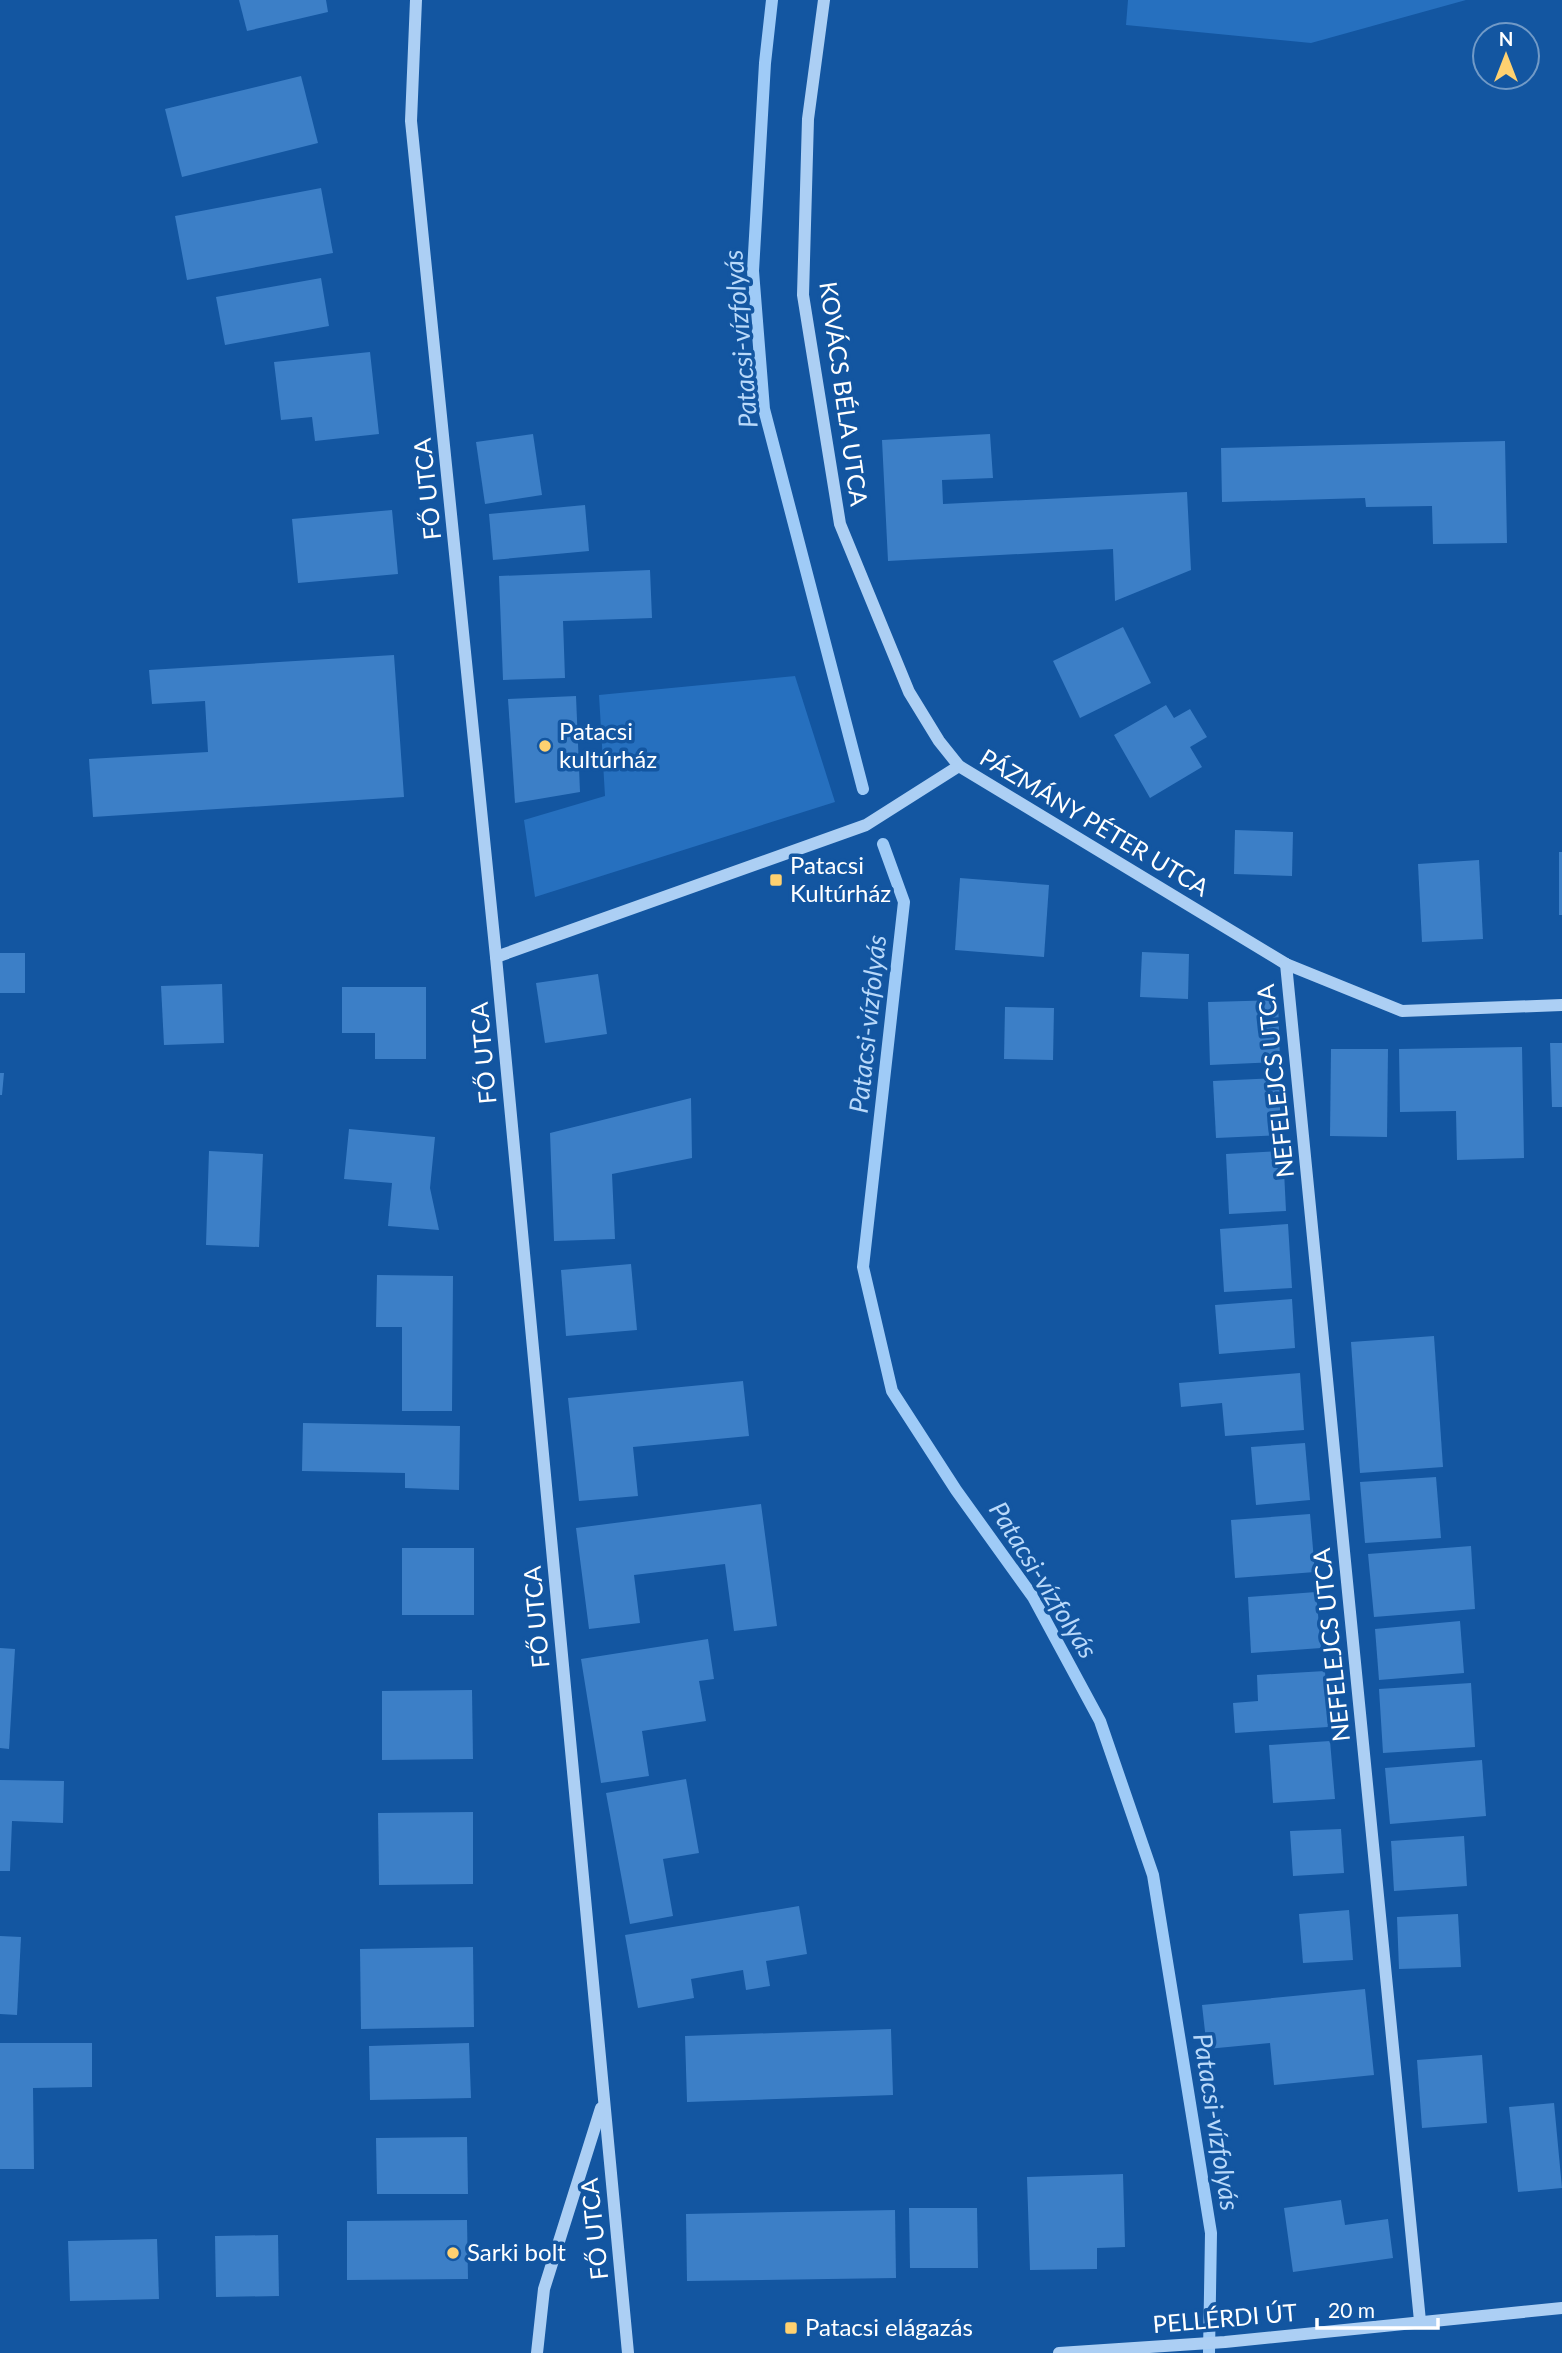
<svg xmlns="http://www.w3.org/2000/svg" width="1562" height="2353" viewBox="0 0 1562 2353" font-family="Lato,sans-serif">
  <rect width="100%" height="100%" fill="#1356a1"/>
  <g fill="#2670bf">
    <polygon points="1128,0 1466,0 1311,43 1126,25"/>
    <polygon points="795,676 835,802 535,897 524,820 605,796 599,695"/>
  </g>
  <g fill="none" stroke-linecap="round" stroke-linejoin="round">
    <g stroke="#9fcbf7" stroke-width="12">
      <polyline points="772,0 765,63 753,271 764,409 863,789"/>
      <polyline points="883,844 904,902 863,1267 892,1391 956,1490 1033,1597 1100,1721 1153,1875 1211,2233 1209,2353"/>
    </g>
  </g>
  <g fill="#3c7fc7">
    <polygon points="239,0 326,0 328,12 247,31"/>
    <polygon points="301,76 318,143 182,177 165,109"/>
    <polygon points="321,188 333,253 187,280 175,216"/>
    <polygon points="321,278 329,326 225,345 216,297"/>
    <polygon points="370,352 379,434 315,441 312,417 281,420 274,362"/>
    <polygon points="533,434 542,495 485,504 476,442"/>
    <polygon points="990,434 993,478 942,480 943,504 1187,492 1191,570 1115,601 1113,549 888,561 882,440"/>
    <polygon points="1505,441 1507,543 1433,544 1432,506 1366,507 1365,498 1222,502 1221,448"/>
    <polygon points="585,505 589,551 493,560 489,514"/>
    <polygon points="392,510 398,574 298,583 292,519"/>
    <polygon points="650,570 652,618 563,621 565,678 503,680 499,576"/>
    <polygon points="1123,627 1151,683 1080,718 1053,661"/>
    <polygon points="394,655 404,797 93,817 89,759 208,752 205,701 152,704 149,670"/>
    <polygon points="576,696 580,792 515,803 508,699"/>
    <polygon points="1166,705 1174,718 1190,709 1207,737 1190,747 1202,767 1150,798 1114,735"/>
    <polygon points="1235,830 1293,832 1292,876 1234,874"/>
    <rect x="1559" y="852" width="3" height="63"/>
    <polygon points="1479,860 1483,939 1422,942 1418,864"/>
    <polygon points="960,878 1049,885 1044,957 955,950"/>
    <polygon points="1142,952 1189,954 1188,999 1140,997"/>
    <rect x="0" y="953" width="25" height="40"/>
    <polygon points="598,974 607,1034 545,1043 536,983"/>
    <polygon points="222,984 224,1043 164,1045 161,986"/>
    <polygon points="342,987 426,987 426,1059 375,1059 375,1033 342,1033"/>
    <polygon points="1278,1000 1280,1062 1210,1065 1208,1002"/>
    <polygon points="1005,1007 1054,1008 1053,1060 1004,1059"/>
    <polygon points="1550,1043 1562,1043 1562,1107 1552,1107"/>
    <polygon points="1522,1047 1524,1158 1457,1160 1456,1111 1400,1112 1399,1049"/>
    <polygon points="1331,1049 1388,1049 1387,1137 1330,1136"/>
    <polygon points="0,1073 4,1073 2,1095 0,1095"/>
    <polygon points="1279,1078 1281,1135 1216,1138 1213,1081"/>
    <polygon points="691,1098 692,1158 612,1174 615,1239 554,1241 550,1133"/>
    <polygon points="349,1129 435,1137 430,1188 439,1230 388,1226 392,1183 344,1179"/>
    <polygon points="209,1151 263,1154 259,1247 206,1245"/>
    <polygon points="1283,1151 1286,1211 1229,1214 1226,1154"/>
    <polygon points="1288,1224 1292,1288 1224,1292 1220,1229"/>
    <polygon points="631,1264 637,1330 566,1336 561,1270"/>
    <polygon points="377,1275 453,1276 452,1411 402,1411 402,1327 376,1327"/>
    <polygon points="1292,1299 1295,1348 1219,1354 1215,1305"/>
    <polygon points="1434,1336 1443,1467 1360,1473 1351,1342"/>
    <polygon points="1300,1373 1304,1430 1225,1436 1222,1403 1181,1407 1179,1383"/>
    <polygon points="743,1381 749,1436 633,1447 638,1496 579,1501 568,1398"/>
    <polygon points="303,1423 460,1426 459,1490 405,1488 405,1473 302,1471"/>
    <polygon points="1305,1443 1310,1500 1256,1505 1251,1447"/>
    <polygon points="1436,1477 1441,1538 1365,1543 1360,1482"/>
    <polygon points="761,1504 777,1626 734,1631 725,1564 634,1575 640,1623 589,1629 576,1528"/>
    <polygon points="1310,1514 1315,1572 1235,1578 1231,1520"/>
    <polygon points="1471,1546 1475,1609 1374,1617 1368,1554"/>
    <rect x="402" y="1548" width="72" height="67"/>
    <polygon points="1316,1592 1321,1648 1251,1653 1248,1597"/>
    <polygon points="1460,1621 1464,1673 1379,1680 1375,1629"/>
    <polygon points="708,1639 714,1679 699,1681 706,1721 642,1731 649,1776 601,1783 581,1659"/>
    <polygon points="0,1648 15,1649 9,1749 0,1748"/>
    <polygon points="1325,1671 1328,1727 1235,1733 1233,1703 1258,1701 1257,1675"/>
    <polygon points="1471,1683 1475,1747 1383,1753 1379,1689"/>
    <polygon points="472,1690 473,1759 382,1760 382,1691"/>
    <polygon points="1330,1741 1335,1799 1273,1803 1269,1745"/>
    <polygon points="1482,1760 1486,1816 1390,1824 1385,1768"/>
    <polygon points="686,1779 699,1853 663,1859 673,1916 630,1924 606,1793"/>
    <polygon points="0,1780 64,1781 63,1823 12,1821 10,1871 0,1871"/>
    <polygon points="473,1812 473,1884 379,1885 378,1813"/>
    <polygon points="1341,1829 1344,1873 1293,1876 1290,1831"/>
    <polygon points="1464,1836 1467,1886 1394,1891 1391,1841"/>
    <polygon points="799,1906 807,1954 766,1961 770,1986 746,1990 743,1970 691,1979 694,1998 638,2008 625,1935"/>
    <polygon points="1349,1910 1353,1960 1303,1963 1299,1914"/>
    <polygon points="1458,1914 1461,1967 1399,1969 1397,1917"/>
    <polygon points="0,1936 21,1937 17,2015 0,2014"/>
    <polygon points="473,1947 474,2027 361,2029 360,1949"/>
    <polygon points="1365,1989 1374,2075 1274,2085 1270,2043 1207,2049 1202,2005"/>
    <polygon points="891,2029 893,2095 687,2102 685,2036"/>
    <polygon points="0,2043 92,2043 92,2087 33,2088 34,2169 0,2169"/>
    <polygon points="469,2043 471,2098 370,2100 369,2046"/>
    <polygon points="1482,2055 1487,2123 1422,2128 1417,2060"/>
    <polygon points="1554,2103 1562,2188 1518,2192 1509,2107"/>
    <polygon points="467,2137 468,2194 377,2194 376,2138"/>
    <polygon points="1123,2174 1125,2247 1097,2248 1097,2269 1030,2270 1027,2177"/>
    <polygon points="1341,2200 1345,2225 1388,2219 1393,2258 1293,2272 1284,2208"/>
    <polygon points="909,2208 977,2208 978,2268 910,2268"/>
    <polygon points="895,2210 896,2278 687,2281 686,2214"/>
    <polygon points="467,2220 468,2279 347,2280 347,2221"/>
    <polygon points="278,2235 279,2296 216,2297 215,2236"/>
    <polygon points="157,2239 159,2299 70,2301 68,2241"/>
  </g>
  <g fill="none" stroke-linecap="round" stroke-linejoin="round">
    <g stroke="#accff4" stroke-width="12">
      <polyline points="416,0 411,121 496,957 628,2353"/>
      <polyline points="824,0 808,119 803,295 840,524 909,692 939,741 959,766 1286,964 1402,1011 1562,1005"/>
      <polyline points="496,957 866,825 959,766"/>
      <polyline points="1286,964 1420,2321"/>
      <polyline points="537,2353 544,2289 601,2108"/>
      <polyline points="1059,2353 1225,2342 1562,2308"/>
    </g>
  </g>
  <g fill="#ffd170" stroke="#1356a1" stroke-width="2.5">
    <circle cx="545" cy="746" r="7"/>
    <rect x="769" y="873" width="14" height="14" rx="3.5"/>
    <circle cx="453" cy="2253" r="7"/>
    <rect x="784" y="2321" width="14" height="14" rx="3.5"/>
  </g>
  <g text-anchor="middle" stroke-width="7" stroke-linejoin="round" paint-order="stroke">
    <g font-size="24" fill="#fff" stroke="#1356a1">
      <text transform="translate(843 394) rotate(82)" y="8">KOVÁCS BÉLA UTCA</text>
      <text transform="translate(428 489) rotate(-96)" y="8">FŐ UTCA</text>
      <text transform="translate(1094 823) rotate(31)" y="8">PÁZMÁNY PÉTER UTCA</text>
      <text transform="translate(484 1053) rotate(-95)" y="8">FŐ UTCA</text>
      <text transform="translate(1276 1081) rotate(-96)" y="8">NEFELEJCS UTCA</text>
      <text transform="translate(537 1617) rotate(-95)" y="8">FŐ UTCA</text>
      <text transform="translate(1332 1645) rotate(-96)" y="8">NEFELEJCS UTCA</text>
      <text transform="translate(595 2229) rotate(-96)" y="8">FŐ UTCA</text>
      <text transform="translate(1225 2319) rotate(-5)" y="8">PELLÉRDI ÚT</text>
    </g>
    <g font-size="24" fill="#fff" stroke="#1356a1" text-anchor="start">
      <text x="559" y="740">Patacsi<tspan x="559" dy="28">kultúrház</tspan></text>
      <text x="790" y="874">Patacsi<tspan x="790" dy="28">Kultúrház</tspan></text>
      <text x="467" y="2261">Sarki bolt</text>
      <text x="805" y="2336">Patacsi elágazás</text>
    </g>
    <g font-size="26" font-style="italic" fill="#b9d9fa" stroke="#1356a1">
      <text transform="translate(741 339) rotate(-95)" y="9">Patacsi-vízfolyás</text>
      <text transform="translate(868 1024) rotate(-84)" y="9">Patacsi-vízfolyás</text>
      <text transform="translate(1043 1580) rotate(58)" y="9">Patacsi-vízfolyás</text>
      <text transform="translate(1216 2122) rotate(81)" y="9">Patacsi-vízfolyás</text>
    </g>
  </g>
  <g transform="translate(1506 56)"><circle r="33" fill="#1356a1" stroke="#719ac7" stroke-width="2"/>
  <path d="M0-5L12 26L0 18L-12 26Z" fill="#ffd170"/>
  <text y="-10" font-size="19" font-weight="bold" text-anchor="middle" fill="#ffffff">N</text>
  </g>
  <path d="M1317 2318v10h121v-10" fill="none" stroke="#ffffff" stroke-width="3.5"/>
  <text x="1328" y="2318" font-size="21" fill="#ffffff" stroke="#1356a1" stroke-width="5" paint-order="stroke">20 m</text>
</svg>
